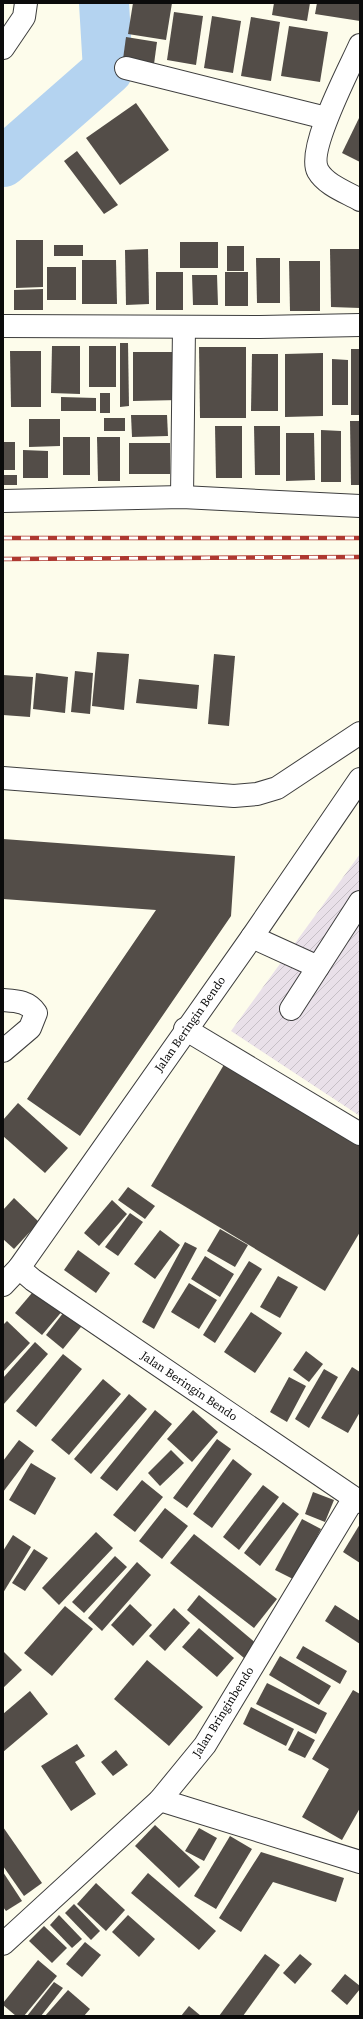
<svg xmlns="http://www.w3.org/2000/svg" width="363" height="2019" viewBox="0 0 363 2019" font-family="'Source Serif 4',serif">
  <defs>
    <pattern id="industrial-furrows" width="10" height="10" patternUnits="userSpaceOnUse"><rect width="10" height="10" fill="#e9e0e9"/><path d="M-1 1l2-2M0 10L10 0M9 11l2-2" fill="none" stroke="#c6bfc6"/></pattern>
  </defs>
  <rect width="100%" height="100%" fill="#fdfceb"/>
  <polygon fill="url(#industrial-furrows)" points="360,854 360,1116 231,1031"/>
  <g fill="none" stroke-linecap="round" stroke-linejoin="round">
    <polyline stroke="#b4d3f0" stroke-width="50" points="3,162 108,70 104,3"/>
  </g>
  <g fill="#534d48">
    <polygon points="133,3 172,3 166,40 128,34"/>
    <polygon points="274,3 310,3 307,21 272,15"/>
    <polygon points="317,3 360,3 360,21 315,14"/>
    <polygon points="174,12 203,16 196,65 167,60"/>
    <polygon points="212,16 241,21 233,73 204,68"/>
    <polygon points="251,17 280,22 271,81 241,76"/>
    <polygon points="289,26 328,32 320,82 281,76"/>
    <polygon points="126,37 157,42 154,64 123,59"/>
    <polygon points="136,103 169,150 120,185 86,138"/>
    <polygon points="360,116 360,162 342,153"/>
    <polygon points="77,151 118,205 104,214 64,161"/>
    <polygon points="16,240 43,240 43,287 16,288"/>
    <rect x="180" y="242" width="38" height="26"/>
    <rect x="54" y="245" width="29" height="11"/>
    <rect x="227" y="246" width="17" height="25"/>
    <polygon points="148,249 149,304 126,305 125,250"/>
    <polygon points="330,249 360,249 360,308 331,307"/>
    <polygon points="256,258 280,258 280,303 257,303"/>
    <polygon points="82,260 116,260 117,304 82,304"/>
    <polygon points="289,261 320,261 320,311 290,311"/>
    <rect x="47" y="267" width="29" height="33"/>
    <rect x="156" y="272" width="27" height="38"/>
    <rect x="225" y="272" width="23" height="34"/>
    <polygon points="192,275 217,275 218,305 193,305"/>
    <polygon points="43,289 43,310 14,310 14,290"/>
    <polygon points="120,343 128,343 129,406 120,407"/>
    <polygon points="52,346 80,346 80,394 51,393"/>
    <rect x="89" y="346" width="27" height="41"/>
    <polygon points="199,347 246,347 246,418 200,418"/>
    <rect x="351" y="349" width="9" height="66"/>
    <polygon points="10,351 41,351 41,407 11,407"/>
    <polygon points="133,352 179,352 179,400 133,401"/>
    <polygon points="323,353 323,416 285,417 285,354"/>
    <polygon points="252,354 278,354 278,411 251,411"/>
    <polygon points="332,359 348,360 348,405 332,405"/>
    <rect x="100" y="393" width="10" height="20"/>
    <polygon points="61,397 96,398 96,411 61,411"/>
    <polygon points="131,415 167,415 168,436 132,437"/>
    <rect x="104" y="418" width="21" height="13"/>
    <polygon points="29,419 60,419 60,446 29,447"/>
    <polygon points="350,421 360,421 360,485 351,485"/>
    <polygon points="215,426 242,426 242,478 216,478"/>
    <polygon points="254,426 280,426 280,475 255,475"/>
    <polygon points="321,430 341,431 341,482 321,482"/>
    <polygon points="286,433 314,433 315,480 286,481"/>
    <rect x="63" y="437" width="27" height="38"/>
    <polygon points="97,437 120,437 120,481 98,481"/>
    <rect x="3" y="442" width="12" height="28"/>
    <rect x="129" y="443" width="41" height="31"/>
    <polygon points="23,450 48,451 48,478 23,478"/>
    <rect x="3" y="475" width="14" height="10"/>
    <polygon points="97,652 129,654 124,710 92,706"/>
    <polygon points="214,654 235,656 229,726 208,724"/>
    <polygon points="75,671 93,673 90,714 71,712"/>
    <polygon points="36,673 68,677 65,713 33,709"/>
    <polygon points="3,675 33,677 30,717 3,715"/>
    <polygon points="139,679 199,685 197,709 136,703"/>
    <polygon points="3,839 235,856 231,916 80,1136 27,1099 156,910 3,899"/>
    <polygon points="225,1063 360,1144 360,1232 325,1291 151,1186"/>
    <polygon points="18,1103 68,1148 45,1173 3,1136 3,1120"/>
    <polygon points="128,1187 155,1206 145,1219 118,1200"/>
    <polygon points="14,1198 39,1222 14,1249 3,1239 3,1210"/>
    <polygon points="112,1200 127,1214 99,1246 84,1233"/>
    <polygon points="130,1213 143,1222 118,1256 105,1247"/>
    <polygon points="220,1229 248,1245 235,1267 207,1251"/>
    <polygon points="160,1230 180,1245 155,1279 134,1264"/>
    <polygon points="185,1242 197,1248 154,1329 142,1322"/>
    <polygon points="78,1250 110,1273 96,1293 64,1270"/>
    <polygon points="205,1256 234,1274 220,1297 191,1279"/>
    <polygon points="249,1261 262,1269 215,1343 203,1335"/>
    <polygon points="278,1276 298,1287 280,1318 260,1307"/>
    <polygon points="189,1283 217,1300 199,1329 171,1312"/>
    <polygon points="37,1287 64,1309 42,1335 15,1313"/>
    <polygon points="67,1308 85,1322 63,1349 46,1335"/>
    <polygon points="251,1312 282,1333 255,1373 224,1352"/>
    <polygon points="7,1321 30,1343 3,1372 3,1325"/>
    <polygon points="35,1342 48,1354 3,1405 3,1378"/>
    <polygon points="306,1351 323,1364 309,1382 293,1370"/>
    <polygon points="63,1354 82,1369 36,1427 16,1411"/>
    <polygon points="352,1367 360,1372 360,1412 348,1433 321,1418"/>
    <polygon points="324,1369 338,1377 309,1428 295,1419"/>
    <polygon points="289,1377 306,1386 287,1422 270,1412"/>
    <polygon points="103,1379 121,1394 69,1455 51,1440"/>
    <polygon points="129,1394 147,1409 91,1474 74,1459"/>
    <polygon points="155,1410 172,1424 117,1491 100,1478"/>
    <polygon points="193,1410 218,1432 192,1462 167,1439"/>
    <polygon points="217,1439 231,1449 187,1508 173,1498"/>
    <polygon points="19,1440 34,1451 3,1492 3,1461"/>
    <polygon points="171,1450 184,1463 160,1486 148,1473"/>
    <polygon points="233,1459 252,1474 212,1528 193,1514"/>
    <polygon points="31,1463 56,1478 35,1515 9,1500"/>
    <polygon points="142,1480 163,1497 135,1532 113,1515"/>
    <polygon points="263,1485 279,1497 239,1550 223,1537"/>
    <polygon points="313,1492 334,1500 325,1522 305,1514"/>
    <polygon points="283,1502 299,1514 260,1566 244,1553"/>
    <polygon points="165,1508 188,1526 162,1559 139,1541"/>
    <polygon points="302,1519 321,1529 295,1580 275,1570"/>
    <polygon points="360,1524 360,1563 343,1552"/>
    <polygon points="96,1532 113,1548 59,1605 42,1588"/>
    <polygon points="194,1534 277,1599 254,1628 170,1563"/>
    <polygon points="13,1535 31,1547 3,1593 3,1551"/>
    <polygon points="34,1549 48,1558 25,1591 12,1583"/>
    <polygon points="115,1556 127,1567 84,1613 72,1602"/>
    <polygon points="137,1562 151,1575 102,1631 88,1618"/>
    <polygon points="199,1595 257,1644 244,1658 187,1610"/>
    <polygon points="130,1604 152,1625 133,1646 111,1625"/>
    <polygon points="335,1605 360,1621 360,1644 325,1621"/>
    <polygon points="65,1606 93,1629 52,1676 24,1653"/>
    <polygon points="174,1608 190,1623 165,1651 149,1636"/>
    <polygon points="199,1628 234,1658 217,1677 182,1647"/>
    <polygon points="303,1646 347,1671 340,1684 296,1658"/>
    <polygon points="3,1651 22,1670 3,1688"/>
    <polygon points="280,1656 331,1686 319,1705 269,1675"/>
    <polygon points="147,1660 203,1707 169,1746 114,1699"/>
    <polygon points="267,1683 327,1713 316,1734 256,1704"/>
    <polygon points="353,1690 360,1694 360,1808 342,1840 302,1817 329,1769 312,1759"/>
    <polygon points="30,1691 48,1714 3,1752 3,1714"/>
    <polygon points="251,1707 294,1729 286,1746 243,1724"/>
    <polygon points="298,1731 315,1740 305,1758 288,1750"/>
    <polygon points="77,1744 85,1756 75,1762 96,1794 71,1811 41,1766"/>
    <polygon points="116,1750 128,1765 113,1776 101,1762"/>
    <polygon points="155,1825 200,1867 179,1888 135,1846"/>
    <polygon points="3,1827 42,1883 24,1896 3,1866"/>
    <polygon points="199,1828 217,1838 204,1861 185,1851"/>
    <polygon points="230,1836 252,1849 216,1909 194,1896"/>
    <polygon points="261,1852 344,1878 336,1902 273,1882 241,1932 219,1918"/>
    <polygon points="3,1872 22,1901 6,1911 3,1907"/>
    <polygon points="148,1873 216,1931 199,1950 131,1893"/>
    <polygon points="96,1883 125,1910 106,1931 77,1904"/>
    <polygon points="74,1904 100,1931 91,1940 65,1913"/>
    <polygon points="59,1915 82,1939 72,1948 50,1925"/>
    <polygon points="128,1915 155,1939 139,1957 112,1932"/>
    <polygon points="44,1926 67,1948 52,1963 29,1941"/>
    <polygon points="85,1942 101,1955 82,1977 66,1964"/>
    <polygon points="265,1954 280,1965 243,2016 219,2016"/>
    <polygon points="300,1954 312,1964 295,1984 283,1973"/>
    <polygon points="38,1960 57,1976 24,2016 16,2016 3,2005 3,2003"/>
    <polygon points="345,1974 360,1986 360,1989 347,2005 331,1991"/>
    <polygon points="54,1982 63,1988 41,2016 27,2016"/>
    <polygon points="68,1990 90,2009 84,2016 45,2016"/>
    <polygon points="189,2006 201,2016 181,2016"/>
  </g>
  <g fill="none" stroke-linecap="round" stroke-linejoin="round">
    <g stroke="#3e3e3e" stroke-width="24">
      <g id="minor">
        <path d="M360,45C350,68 306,150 318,171C326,185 346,192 360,200"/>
        <polyline points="3,48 24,17 26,3"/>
        <polyline points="126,68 326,118"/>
        <polyline points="3,326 260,327 360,325"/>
        <polyline points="182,497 184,327"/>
        <polyline points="3,501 182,497 360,506"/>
        <polyline points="3,778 234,796 257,794 277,788 360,733"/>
        <polyline points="252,937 318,967"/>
        <path d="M3,1000C16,1001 28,1001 36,1013L30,1028L3,1051"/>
        <polyline points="291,1009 360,902"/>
        <polyline points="185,1029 360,1134"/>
        <polyline points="19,1268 33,1280 360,1502"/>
        <polyline points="3,1285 19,1268 252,937 360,779"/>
        <polyline points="160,1800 360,1862"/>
        <polyline points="3,1944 160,1800 205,1745 354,1498"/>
      </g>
    </g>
    <use href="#minor" stroke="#fff" stroke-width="22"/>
    <g stroke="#ae3830" stroke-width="4.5">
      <g id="rail">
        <polyline points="3,538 360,538"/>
        <polyline points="3,559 360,557"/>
      </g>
    </g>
    <use href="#rail" stroke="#fff" stroke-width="3" stroke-dasharray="9" stroke-linecap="butt"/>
  </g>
  <g text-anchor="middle" stroke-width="4" stroke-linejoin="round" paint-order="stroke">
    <g font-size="12" fill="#0b0b0b" stroke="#fff">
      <text transform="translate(190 1024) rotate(-55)" y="4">Jalan Beringin Bendo</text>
      <text transform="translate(189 1386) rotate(34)" y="4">Jalan Beringin Bendo</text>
      <text transform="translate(223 1712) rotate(-58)" y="4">Jalan Bringinbendo</text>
    </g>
  </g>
  <rect width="363" height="2019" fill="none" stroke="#0b0b0b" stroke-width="8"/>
</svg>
